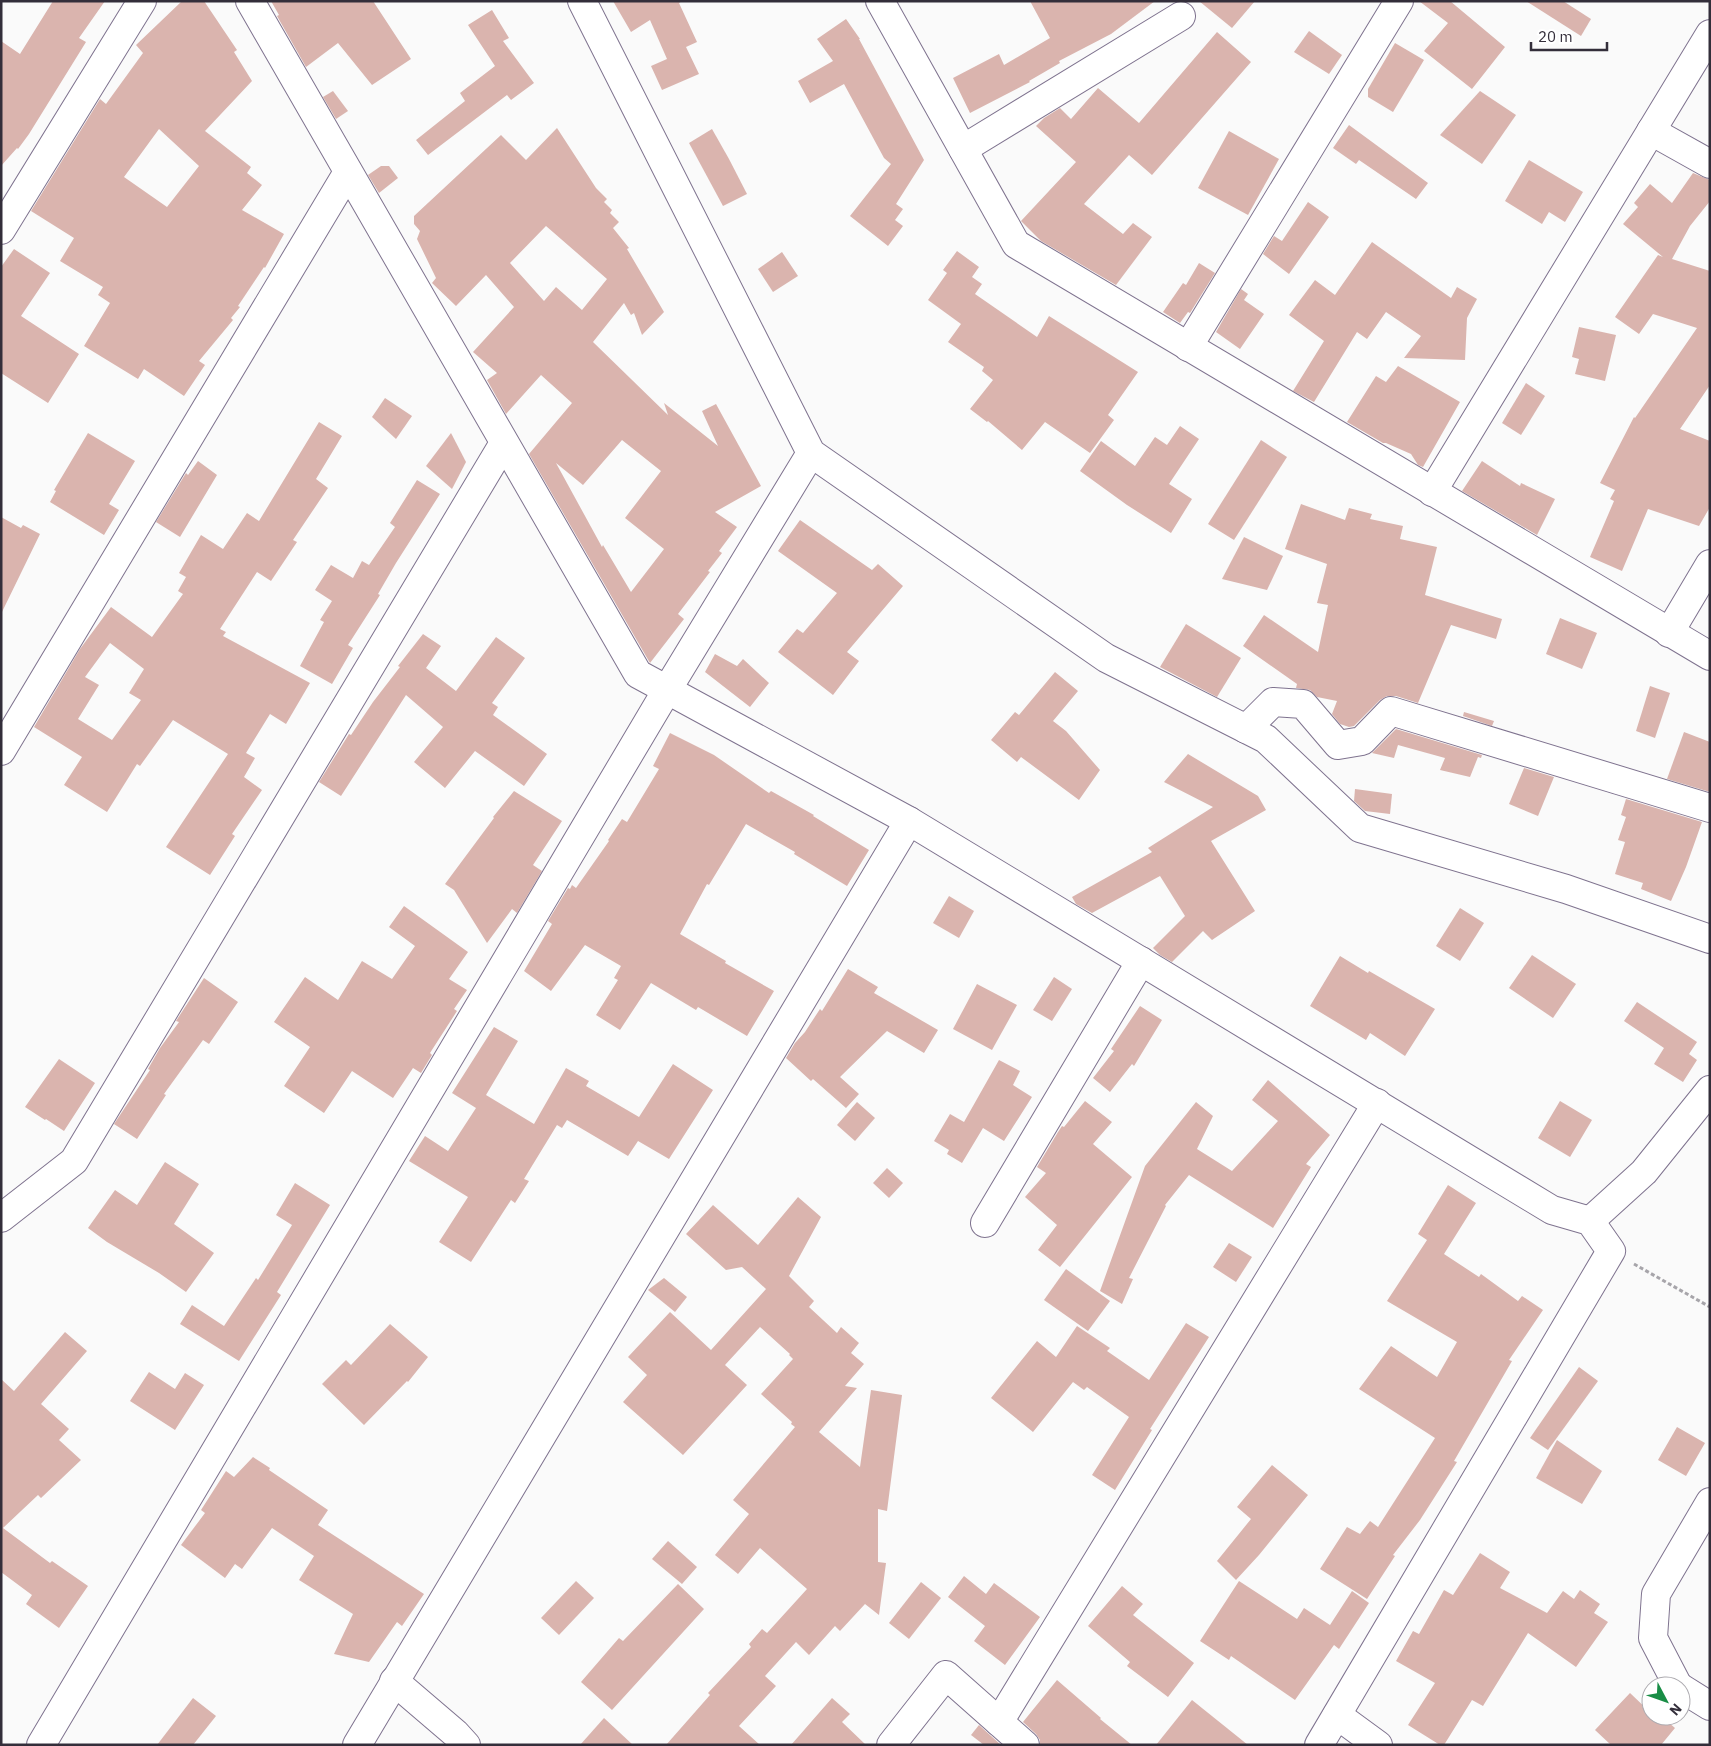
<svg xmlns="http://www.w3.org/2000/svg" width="1711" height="1746" viewBox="0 0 1711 1746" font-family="'IBM Plex Sans',sans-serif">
  <rect width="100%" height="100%" fill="#fafafa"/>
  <g fill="#dab4ae" fill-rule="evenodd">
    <polygon points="53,1 105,1 79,38 86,42 29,134 18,149 17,148 1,166 1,41 20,54"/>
    <path d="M182,1H204L237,50L234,52L252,81L205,131L251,167L247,173L262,185L242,210L284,234L265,268L264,267L238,306L240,307L231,318L233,320L199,361L205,365L184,396L144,369L138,379L84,346L110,303L98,295L103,287L60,261L74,238L31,211L100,99L106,104L143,53L136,45ZM159,129L199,166L167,207L124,177Z"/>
    <polygon points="271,1 373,1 411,59 372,85 338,43 306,67 277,16 279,15"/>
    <polygon points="613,1 682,1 679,3 697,42 686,47 699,74 662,90 651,66 667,59 650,20 631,32"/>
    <polygon points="1030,1 1155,1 1111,34 1059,61 1060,63 1029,81 1030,82 970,113 953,78 999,54 1004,65 1050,38"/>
    <polygon points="1199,1 1255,1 1232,28"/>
    <polygon points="1419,1 1450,1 1505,47 1472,89 1424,51 1448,23"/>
    <polygon points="1526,1 1563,1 1591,19 1581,36"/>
    <polygon points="492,10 509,38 503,41 534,83 511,100 507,95 428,155 416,140 465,101 460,93 495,66 468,25"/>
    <polygon points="846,19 860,39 859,39 924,160 896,204 903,209 895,220 903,226 888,246 850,216 891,164 884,158 844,84 810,103 798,81 833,61 817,39"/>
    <polygon points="1309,31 1342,55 1329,74 1294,52"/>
    <polygon points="1217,32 1251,62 1152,175 1129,155 1084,204 1123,234 1133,223 1152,237 1116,285 1041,241 1021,221 1076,162 1036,126 1044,118 1060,108 1071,119 1098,88 1139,123"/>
    <polygon points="1395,43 1424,60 1393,112 1368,97 1368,89"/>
    <polygon points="333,91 348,111 336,119 323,97"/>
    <polygon points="1480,91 1516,115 1482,164 1440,135"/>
    <polygon points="1349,125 1428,183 1416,199 1359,160 1356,164 1333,148"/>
    <path d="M557,128L596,188L607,199L604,202L612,210L610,213L619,222L613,228L629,248L627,249L664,312L642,335L634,313L631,315L624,303L593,342L668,415L664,403L718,446L702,411L716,404L761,486L715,512L737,527L719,551L722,553L708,571L710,572L678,614L684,619L650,663L529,454L572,403L541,375L506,414L487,380L497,373L473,352L514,307L486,275L456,306L432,283L436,278L417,239L420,231L414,224V216L501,135L526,160ZM546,226L607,279L582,310L556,287L544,301L510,263ZM622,440L661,471L625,518L664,549L631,592L603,545L602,547L556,463L583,485Z"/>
    <polygon points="712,129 729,159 747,194 723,206 689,143"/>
    <polygon points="1229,131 1279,159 1248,215 1198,188"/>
    <polygon points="1529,160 1583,192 1565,222 1549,212 1542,224 1505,201"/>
    <polygon points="381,166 389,166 398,178 379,193 368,175"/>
    <polygon points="1693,173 1710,180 1710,201 1690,226 1672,259 1710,271 1710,385 1680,429 1710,441 1710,507 1699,526 1648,509 1622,571 1590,557 1614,501 1610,499 1615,490 1600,483 1634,417 1635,418 1697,328 1653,314 1639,334 1615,317 1658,255 1663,257 1623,224 1638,207 1634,203 1650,184 1672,203"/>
    <polygon points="1308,202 1329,217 1289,274 1263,254 1274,236 1282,241"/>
    <polygon points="1372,242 1451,298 1457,287 1477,299 1467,318 1465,360 1404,358 1421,336 1386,312 1367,339 1357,332 1314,402 1293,391 1324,341 1289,315 1315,280 1335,295"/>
    <polygon points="14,249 50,273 21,316 79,354 48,403 1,373 1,267"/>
    <polygon points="957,251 979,267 972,277 982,284 975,294 1037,337 1049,316 1138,372 1108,415 1114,420 1090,453 1045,422 1022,450 988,421 987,422 970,409 993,380 982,371 984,367 948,342 961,324 928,300 947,273 943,270"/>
    <polygon points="782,252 798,276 773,292 758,269"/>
    <polygon points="1199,263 1215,273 1190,313 1188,312 1180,323 1163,312 1183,283 1186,285"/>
    <polygon points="1241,289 1248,294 1244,300 1264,314 1240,349 1216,332"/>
    <polygon points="1579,327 1616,335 1605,381 1575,374 1579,359 1572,357"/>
    <polygon points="1398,366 1460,402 1423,467 1418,465 1411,454 1386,443 1383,443 1347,422 1376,376 1386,382"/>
    <polygon points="1526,383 1545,396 1521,435 1502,423"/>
    <polygon points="385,398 412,416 396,439 372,417"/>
    <path d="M319,422L342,436L316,479L328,488L293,540L297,542L271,581L257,572L220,629L226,632L223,636L310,683L286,724L270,714L246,753L255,758L244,777L262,790L232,834L235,836L210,875L166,847L228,754L173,720L140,766L137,764L107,812L64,785L82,757L34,727L80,649L111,607L152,637L183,594L178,591L186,577L179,573L201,535L223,549L247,513L259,521ZM110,643L144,669L129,693L141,700L112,740L78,719L99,685L85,677Z"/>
    <polygon points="1180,426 1199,439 1169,484 1192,499 1171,533 1127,505 1080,471 1101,441 1135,466 1155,437 1167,445"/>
    <polygon points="88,433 135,461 109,504 119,510 104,535 50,502 56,491 54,490"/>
    <polygon points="451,433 466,462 452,489 426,466"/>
    <polygon points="1261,440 1287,457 1234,540 1208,524"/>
    <polygon points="198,461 217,475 180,537 156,522 186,473 188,475"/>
    <polygon points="1482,461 1520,486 1521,483 1555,499 1537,535 1462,491"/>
    <polygon points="417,480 440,494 396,563 378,594 380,595 348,645 353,648 332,684 300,666 324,622 320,620 332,601 315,590 331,565 353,578 362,561 369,565 395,527 390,523"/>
    <polygon points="1301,504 1345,520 1349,508 1372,514 1370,519 1403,526 1400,539 1437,547 1425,595 1502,619 1496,639 1451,625 1418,703 1396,696 1387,696 1380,700 1354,726 1349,727 1340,724 1332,714 1337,701 1317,697 1310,690 1296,688 1297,684 1243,646 1264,615 1318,652 1328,605 1317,603 1327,564 1285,549"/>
    <polygon points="1,517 21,528 23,525 40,534 1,614"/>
    <polygon points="800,520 872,570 878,564 903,586 847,652 859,661 833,695 778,652 797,629 803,633 837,593 778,551"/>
    <polygon points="1244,537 1283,556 1267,590 1222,579"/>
    <polygon points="1560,618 1597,633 1582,669 1546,654"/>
    <polygon points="1186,624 1241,658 1217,697 1160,667"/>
    <polygon points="423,634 441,646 426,668 456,691 496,637 525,658 492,703 498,707 493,715 547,754 524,786 475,751 445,788 414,762 443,727 406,695 341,796 319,782 349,734 351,735 373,702 400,667 398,666"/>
    <polygon points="715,654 737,666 743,659 769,683 750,707 705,672"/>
    <polygon points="1055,672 1078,691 1053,721 1066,731 1100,770 1079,800 1021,757 1017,762 991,740 1015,712 1019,715"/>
    <polygon points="1650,686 1670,693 1655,738 1636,731"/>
    <polygon points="1464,712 1494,721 1492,726 1463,716"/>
    <polygon points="1396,729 1482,755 1481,758 1478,757 1470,777 1440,770 1445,758 1398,745 1394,758 1372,753"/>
    <polygon points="1684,732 1710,742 1710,792 1667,779"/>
    <polygon points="670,733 714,755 769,793 771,791 814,815 813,816 869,850 847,886 794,854 795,852 746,824 709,885 707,884 680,934 726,961 725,963 774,991 747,1036 698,1007 696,1010 651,983 620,1030 596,1015 618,980 614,978 621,966 585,945 551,991 524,971 552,924 548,921 568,888 570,889 572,885 576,888 609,841 608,840 622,819 627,822 659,769 653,766"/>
    <polygon points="1188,754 1258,796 1266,810 1211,841 1255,911 1212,940 1203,931 1172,962 1160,955 1153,948 1185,916 1160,876 1092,913 1076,904 1072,897 1152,852 1148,848 1213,807 1164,782"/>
    <polygon points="1524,768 1554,777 1538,816 1509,804"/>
    <polygon points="1355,789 1392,794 1390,814 1365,811 1354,801"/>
    <polygon points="514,791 562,821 533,865 542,871 517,913 512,909 487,943 454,890 445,884 494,818 493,817"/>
    <polygon points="1626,799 1702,822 1686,867 1671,901 1641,889 1643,883 1615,874 1625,842 1618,840 1626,817 1621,815"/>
    <polygon points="949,896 974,911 959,938 933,923"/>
    <polygon points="404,906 468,952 449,979 467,990 454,1009 457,1011 430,1053 432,1055 421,1073 413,1068 393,1098 352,1071 324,1113 284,1086 310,1047 274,1022 305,977 338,1000 362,961 392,979 415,946 389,927"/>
    <polygon points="1460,908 1484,923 1460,961 1436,946"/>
    <polygon points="1532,955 1576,984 1553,1018 1509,988"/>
    <polygon points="1340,956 1368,973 1369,971 1435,1009 1405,1056 1370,1033 1366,1040 1310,1006"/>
    <polygon points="848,969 878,987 874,993 938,1030 924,1053 887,1031 840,1077 859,1094 846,1108 813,1079 811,1081 786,1058 795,1043 805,1032 820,1009 822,1011"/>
    <polygon points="1054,977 1072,989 1052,1021 1033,1010"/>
    <polygon points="204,978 238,1002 209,1044 203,1040 164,1094 166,1095 137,1139 114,1124 150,1070 148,1069 160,1048 179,1022 176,1021"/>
    <polygon points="977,984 1017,1005 992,1050 953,1029"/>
    <polygon points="1637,1002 1697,1042 1689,1054 1697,1060 1683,1082 1654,1064 1664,1048 1624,1021"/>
    <polygon points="1140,1006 1162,1020 1134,1066 1132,1064 1110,1092 1093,1078 1114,1051 1111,1049"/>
    <polygon points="494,1027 518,1041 486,1095 534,1124 566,1068 589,1081 586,1086 639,1117 673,1064 713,1090 669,1159 638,1141 628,1156 567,1120 562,1128 557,1125 524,1179 529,1181 515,1203 511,1200 471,1262 439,1242 468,1197 409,1161 425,1136 448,1151 476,1108 452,1093"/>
    <polygon points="59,1059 95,1083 64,1131 46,1119 45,1120 25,1107"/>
    <polygon points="999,1060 1020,1071 1013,1085 1032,1097 1004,1141 983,1128 962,1163 947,1154 949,1150 934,1141 950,1114 964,1122"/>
    <polygon points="1268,1080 1330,1135 1306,1164 1311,1167 1273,1228 1189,1175 1165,1205 1166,1206 1129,1278 1133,1279 1122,1304 1100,1291 1145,1166 1196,1102 1213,1116 1197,1149 1232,1171 1278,1121 1252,1100"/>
    <polygon points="1085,1101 1112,1122 1093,1144 1132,1177 1060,1267 1038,1250 1057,1225 1025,1197 1046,1173 1037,1167 1058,1132 1062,1126 1064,1127"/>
    <polygon points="1560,1101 1592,1120 1570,1157 1538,1138"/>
    <polygon points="857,1102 875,1118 855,1141 837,1125"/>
    <polygon points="165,1162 199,1184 174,1224 214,1253 186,1292 159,1273 107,1242 88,1228 115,1190 137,1205"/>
    <polygon points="887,1168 903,1183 889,1198 873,1183"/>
    <polygon points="295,1183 330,1205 277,1292 281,1295 239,1361 180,1324 192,1305 224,1326 256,1278 258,1280 292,1225 276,1215"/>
    <polygon points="1448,1185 1476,1203 1444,1254 1479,1277 1481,1274 1518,1301 1522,1296 1543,1310 1509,1360 1512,1361 1454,1461 1457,1462 1420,1520 1393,1555 1395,1556 1367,1599 1320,1569 1347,1527 1360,1534 1370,1521 1378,1527 1435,1438 1359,1389 1391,1346 1437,1377 1457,1342 1387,1301 1427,1240 1418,1234"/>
    <polygon points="798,1197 821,1217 789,1276 814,1301 809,1307 837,1333 841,1327 859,1343 851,1353 864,1364 845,1386 857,1388 819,1432 860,1467 871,1390 902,1395 887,1511 878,1509 878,1562 886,1563 879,1615 865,1604 840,1631 835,1626 809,1655 796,1642 765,1676 776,1686 739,1726 760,1745 666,1745 710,1695 708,1693 751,1647 749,1644 762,1629 767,1633 807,1589 760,1548 738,1574 715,1555 749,1514 733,1500 795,1427 791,1424 792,1422 761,1394 793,1359 789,1355 790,1354 760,1327 725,1365 747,1385 683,1455 623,1402 647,1375 628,1357 670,1312 711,1350 766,1289 742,1267 726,1270 686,1234 713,1205 758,1245"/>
    <polygon points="1229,1243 1252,1257 1236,1282 1213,1267"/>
    <polygon points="1066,1269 1110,1301 1088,1331 1044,1300"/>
    <polygon points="664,1278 687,1297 675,1312 648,1290"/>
    <polygon points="1186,1323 1209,1337 1150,1429 1152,1430 1115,1490 1092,1475 1129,1417 1087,1387 1084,1390 1073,1382 1033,1432 991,1398 1037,1341 1056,1357 1077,1326 1110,1348 1107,1351 1149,1380"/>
    <polygon points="390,1324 428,1357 408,1382 407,1381 364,1425 322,1384 346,1360 351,1365"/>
    <polygon points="65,1332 87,1351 41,1404 69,1429 59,1440 81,1460 41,1498 38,1495 3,1528 50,1563 52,1561 88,1586 59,1628 26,1604 32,1595 1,1572 1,1379 14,1391"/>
    <polygon points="1579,1367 1598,1381 1548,1450 1530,1438"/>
    <polygon points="149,1372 175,1389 185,1373 204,1385 175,1430 130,1401"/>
    <polygon points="1677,1427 1705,1443 1686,1476 1658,1460"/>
    <polygon points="1557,1440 1602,1471 1582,1504 1536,1478"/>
    <polygon points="253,1457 270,1468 269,1470 328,1510 318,1525 424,1594 402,1626 397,1622 369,1662 334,1654 353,1614 299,1580 314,1556 272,1528 242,1569 235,1564 225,1578 181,1545 205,1513 201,1510 226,1471 234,1477"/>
    <polygon points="1272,1465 1308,1495 1259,1555 1236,1580 1217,1561 1251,1519 1237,1507"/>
    <polygon points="668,1541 697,1567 682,1584 652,1559"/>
    <polygon points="1480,1553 1510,1572 1500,1588 1547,1613 1563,1591 1574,1599 1580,1590 1600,1604 1594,1613 1608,1622 1576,1667 1528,1633 1483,1706 1472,1700 1444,1745 1440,1745 1408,1725 1435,1683 1396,1661 1413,1631 1419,1634 1444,1590 1453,1595"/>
    <polygon points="964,1576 986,1594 994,1583 1040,1617 1005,1665 974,1641 985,1626 948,1597"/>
    <polygon points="576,1581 594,1598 559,1635 541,1618"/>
    <polygon points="1239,1581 1297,1619 1304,1608 1330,1625 1352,1591 1369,1603 1339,1649 1334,1645 1295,1700 1231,1656 1229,1660 1200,1641"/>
    <polygon points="921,1582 941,1598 909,1639 889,1623"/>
    <polygon points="678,1584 704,1609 612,1710 581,1682 619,1638 623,1641"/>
    <polygon points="1122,1586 1143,1604 1133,1615 1194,1663 1168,1697 1127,1666 1130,1662 1088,1626"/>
    <polygon points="1057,1680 1101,1718 1100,1719 1132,1745 1040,1745 1040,1740 1036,1734 1023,1722"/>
    <polygon points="1630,1693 1651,1713 1651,1716 1661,1716 1675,1728 1661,1745 1611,1745 1595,1730"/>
    <polygon points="193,1698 216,1716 193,1745 157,1745"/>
    <polygon points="832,1698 850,1714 842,1722 866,1745 791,1745"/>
    <polygon points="1192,1700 1248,1745 1156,1745"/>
    <polygon points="604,1718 633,1745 580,1745"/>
    <polygon points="979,1725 1001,1745 984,1745 971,1735"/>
  </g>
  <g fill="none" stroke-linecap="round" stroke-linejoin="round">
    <g stroke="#7f738f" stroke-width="30">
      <g id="minor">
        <polyline points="250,1 638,674 909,821 1552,1210 1590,1221 1611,1251 1319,1745"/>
        <polyline points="582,1 811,453 1106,658 1266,739 1360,828 1566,889 1710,939"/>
        <polyline points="880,1 1016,244 1710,656"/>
        <polyline points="1651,131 1710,164"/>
        <polyline points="963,149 1181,16"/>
        <polyline points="1,230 142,1"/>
        <polyline points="1188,347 1399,1"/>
        <polyline points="1432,492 1710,34"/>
        <polyline points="1669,633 1710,564"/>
        <polyline points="1246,729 1273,702 1303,704 1338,745 1362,741 1391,711 1710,808"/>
        <polyline points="1,751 348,172"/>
        <polyline points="1,1218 74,1161 504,443"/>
        <polyline points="1590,1221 1644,1172 1710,1090"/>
        <polyline points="985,1223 1141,961"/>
        <polyline points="394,1681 456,1734 466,1745"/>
        <polyline points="1678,1686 1653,1638 1656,1594 1710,1502"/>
        <polyline points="1681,1688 1710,1706"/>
        <polyline points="1337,1715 1378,1745"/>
        <polyline points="999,1722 1377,1103"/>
        <polyline points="41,1745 667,690 811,453"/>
        <polyline points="357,1745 909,821"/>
        <polyline points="891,1745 946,1675 1025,1745"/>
      </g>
    </g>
    <polyline stroke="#a7a5aa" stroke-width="3" stroke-dasharray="4 2.5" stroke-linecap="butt" points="1634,1264 1710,1307"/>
    <use href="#minor" stroke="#fff" stroke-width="28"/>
  </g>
  <rect width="1711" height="1746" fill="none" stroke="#332e3a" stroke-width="5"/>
  <g transform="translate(1666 1701) rotate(131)"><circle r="24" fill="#ffffff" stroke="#adabb0"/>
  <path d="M0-4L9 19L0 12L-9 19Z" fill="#198d46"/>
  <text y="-8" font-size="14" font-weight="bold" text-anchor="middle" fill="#332e3a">N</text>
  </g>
  <path d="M1531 42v8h76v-8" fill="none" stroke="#332e3a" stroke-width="2.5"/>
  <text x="1538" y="42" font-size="15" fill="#332e3a" stroke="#ffffff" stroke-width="4" paint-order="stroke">20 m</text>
</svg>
